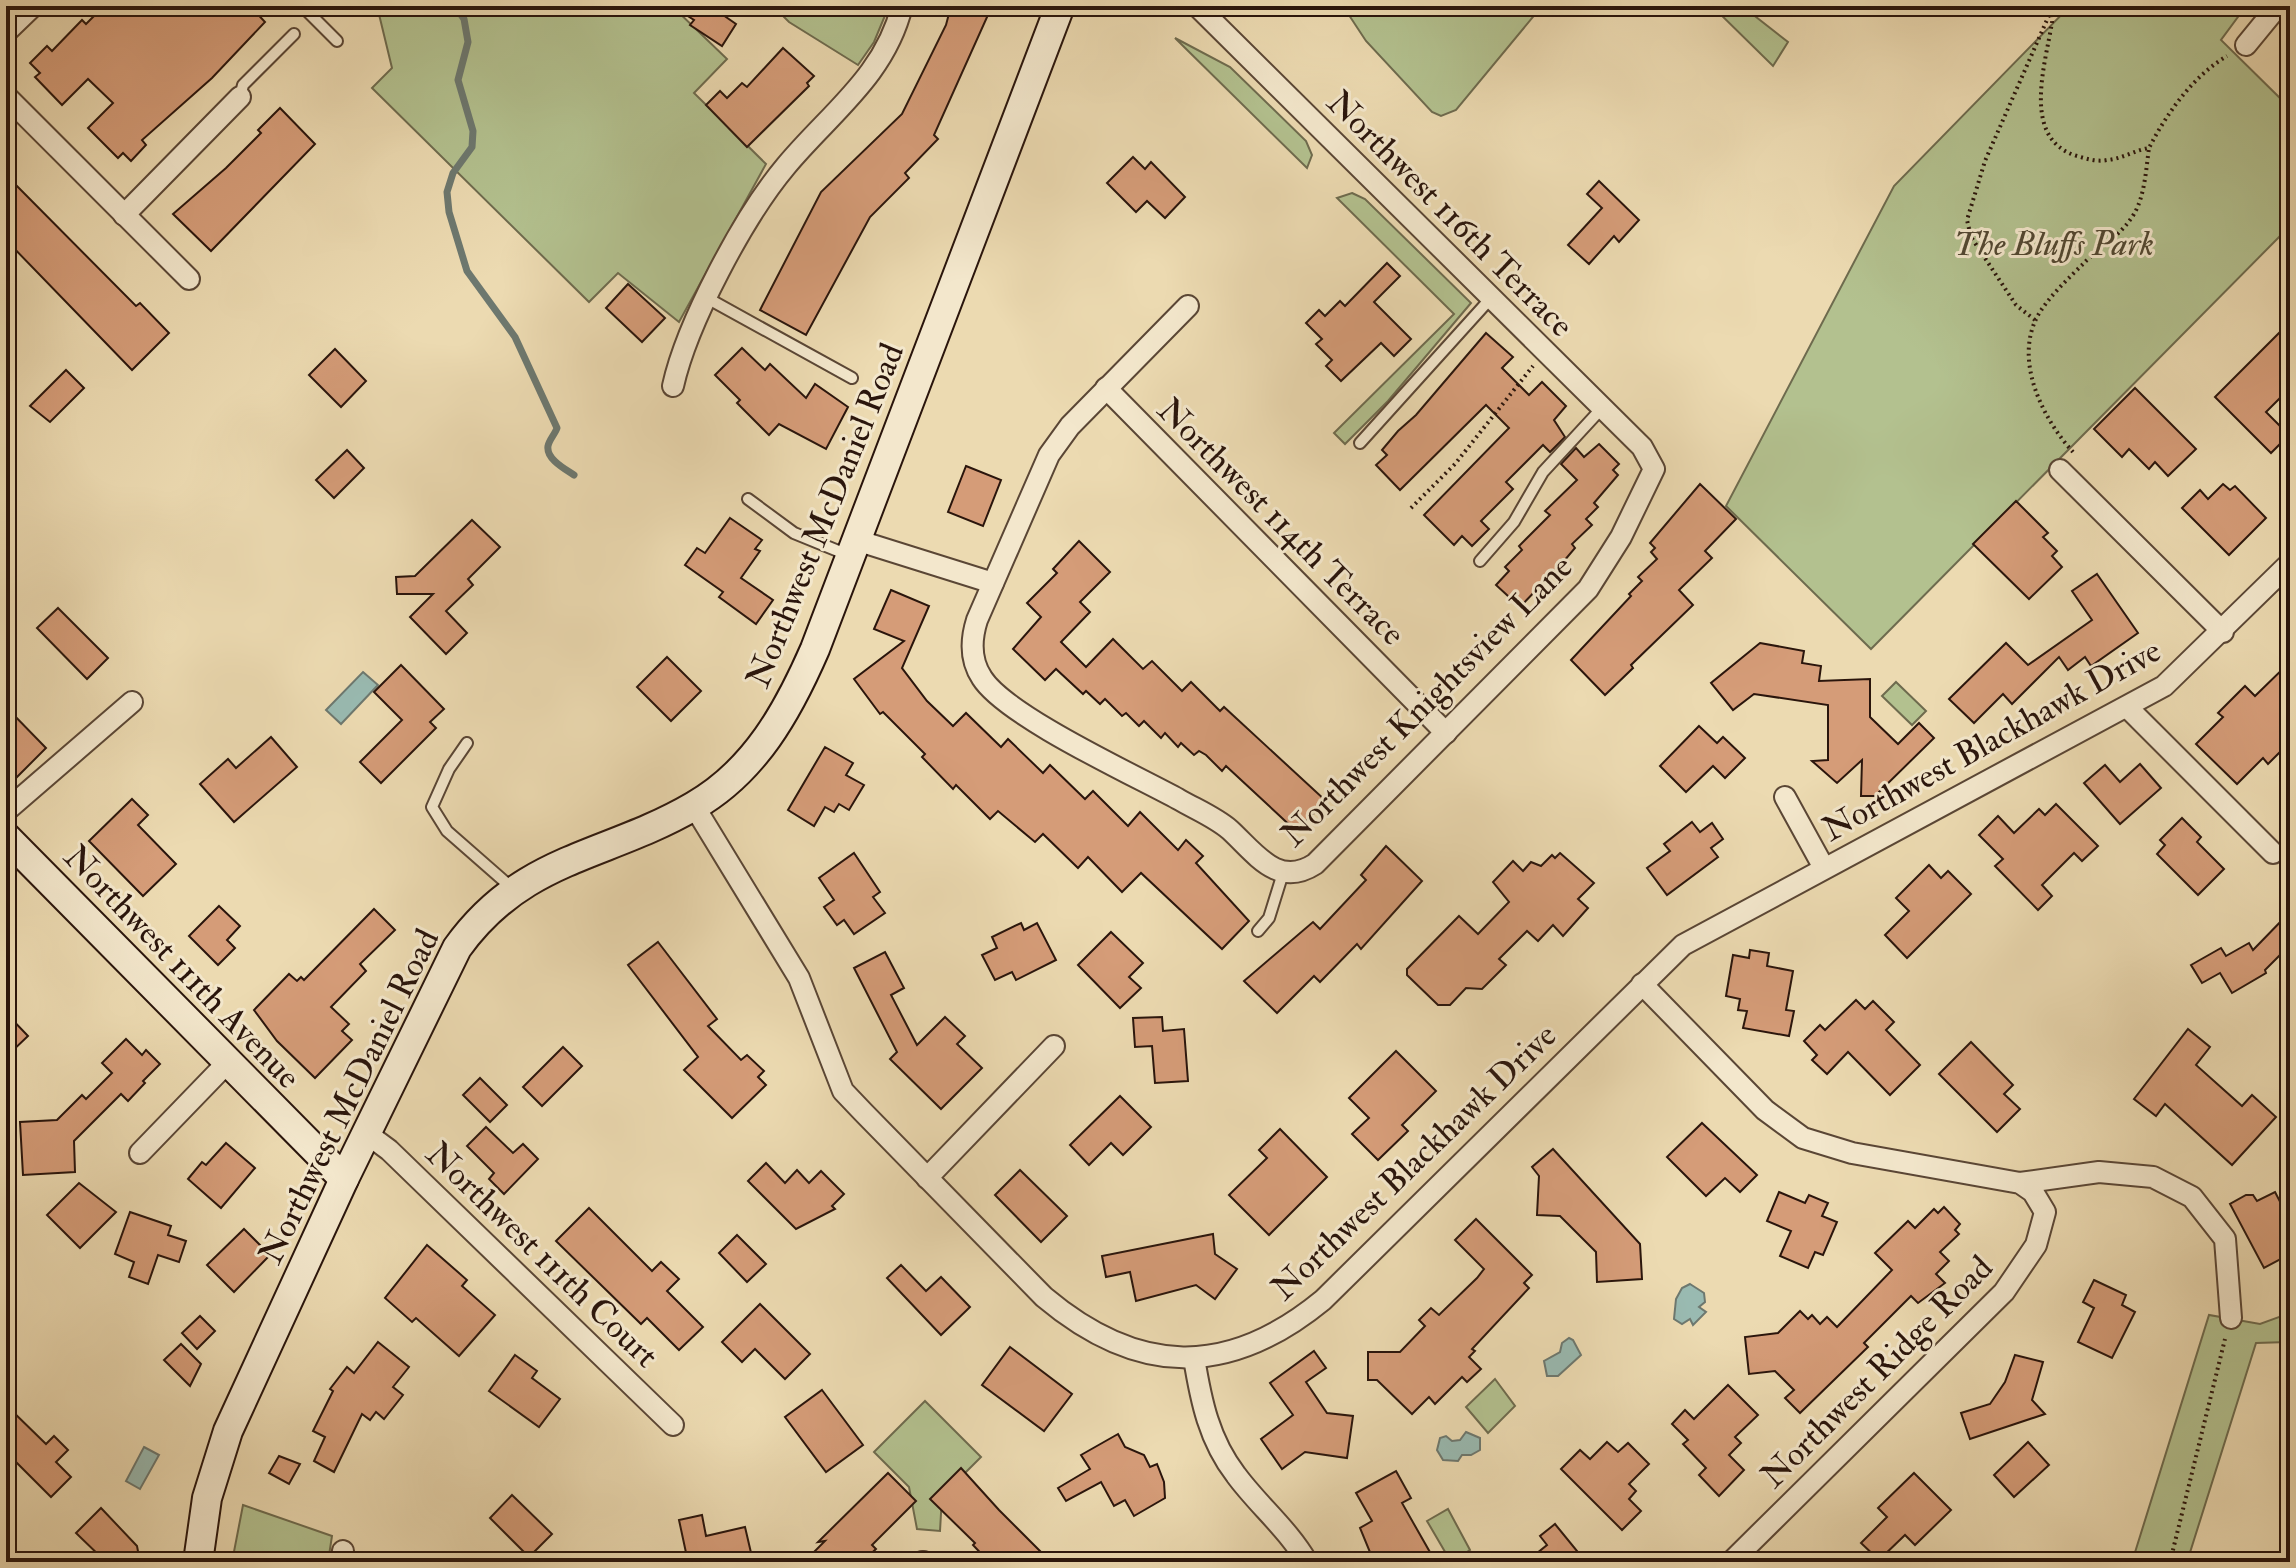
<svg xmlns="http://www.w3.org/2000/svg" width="2296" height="1568" viewBox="0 0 2296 1568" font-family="'IM FELL Double Pica',serif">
  <rect width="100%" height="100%" fill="#ecdab1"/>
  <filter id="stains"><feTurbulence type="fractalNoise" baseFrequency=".0025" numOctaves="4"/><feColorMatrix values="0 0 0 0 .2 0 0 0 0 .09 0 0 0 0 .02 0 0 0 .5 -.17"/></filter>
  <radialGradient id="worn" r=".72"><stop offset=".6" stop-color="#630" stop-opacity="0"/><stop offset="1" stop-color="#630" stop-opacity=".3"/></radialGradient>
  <g fill="#b3c18f" stroke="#6e6b4e" stroke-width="2">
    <polygon points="377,6 672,6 727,59 694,93 766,164 679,322 618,273 589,302 372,88 392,68"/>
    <polygon points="773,6 889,6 874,42 858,65 789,22"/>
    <polygon points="1343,6 1542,6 1456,110 1441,116 1432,112 1366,41"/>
    <polygon points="1712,6 1742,6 1788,42 1773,66"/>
    <polygon points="2070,6 2246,6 2221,40 2290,108 2290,226 1871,649 1726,506 1894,186"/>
    <polygon points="1175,38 1230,67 1306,141 1312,155 1307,168"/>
    <polygon points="1352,193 1365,199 1471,303 1388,401 1345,444 1334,433 1454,314 1337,198"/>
    <polygon points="1896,682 1926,711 1912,725 1882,696"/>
    <polygon points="2290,1313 2290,1342 2256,1343 2187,1562 2132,1562 2209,1315 2260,1324"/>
    <polygon points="1495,1379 1515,1406 1488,1433 1466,1407"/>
    <polygon points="925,1401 981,1457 942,1496 940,1531 917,1529 909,1487 874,1452"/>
    <polygon points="243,1505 332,1536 328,1562 232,1562"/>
    <polygon points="1448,1509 1470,1550 1451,1562 1427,1521"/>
  </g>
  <g fill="#99bab1" stroke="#6d786f" stroke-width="2">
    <polygon points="363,672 378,685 341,724 326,710"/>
    <polygon points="1690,1284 1704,1293 1705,1302 1699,1307 1706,1312 1693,1325 1690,1319 1682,1324 1674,1319 1676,1299 1682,1288"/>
    <polygon points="1569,1338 1573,1340 1581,1355 1558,1376 1547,1376 1544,1361 1560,1352 1562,1343"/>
    <polygon points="1466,1432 1480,1438 1480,1450 1471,1455 1462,1455 1458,1461 1443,1460 1437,1450 1440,1438 1446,1436 1452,1441 1460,1440"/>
    <polygon points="144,1447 159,1455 140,1489 126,1481"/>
  </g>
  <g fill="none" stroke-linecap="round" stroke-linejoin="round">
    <path stroke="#6d786f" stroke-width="7" d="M455,6L464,19L468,42L458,80L473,131L472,147L453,173L447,192L449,212L467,271L515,337L557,428C555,434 549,440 548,446C546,459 565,469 574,475"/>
  </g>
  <g fill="#d59c78" stroke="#2a150c" stroke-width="2">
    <polygon points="104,6 250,6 265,22 212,78 142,140 146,145 131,161 123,153 118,158 88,128 113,103 88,79 62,105 35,77 40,73 30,63 47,46 52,51 82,20 86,24"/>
    <polygon points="672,6 710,6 736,24 722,46 690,25 694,20"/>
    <polygon points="951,6 992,6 934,135 938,139 905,173 909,178 870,217 806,335 760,310 821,192 902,114 946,25"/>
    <polygon points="783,48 814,76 807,83 809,86 747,147 706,105 720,91 727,98 742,83 747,87"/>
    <polygon points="280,108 315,144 211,251 173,214 226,168 261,133 258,130"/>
    <polygon points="1133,157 1145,169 1151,162 1185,197 1165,218 1147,201 1136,212 1107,183"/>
    <polygon points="6,175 136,306 140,303 169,333 132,370 6,240"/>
    <polygon points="1599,181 1639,220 1619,242 1614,236 1589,264 1568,245 1602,208 1587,194"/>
    <polygon points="1387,263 1400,276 1374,302 1411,339 1394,356 1381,343 1341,381 1326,366 1332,360 1316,344 1322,339 1306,323 1319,310 1325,316 1340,301 1345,306"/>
    <polygon points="628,284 665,318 642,342 606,308"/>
    <polygon points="2290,322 2290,388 2266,412 2289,435 2271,453 2215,397"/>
    <polygon points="1486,333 1513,357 1502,368 1529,395 1542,382 1566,406 1554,420 1565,437 1550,452 1543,445 1506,482 1513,489 1481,521 1489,529 1472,546 1462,536 1454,545 1424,515 1509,428 1486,405 1400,490 1376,465 1387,455 1382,450 1398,431 1416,415"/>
    <polygon points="742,348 765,370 770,364 806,398 815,384 848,407 826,449 779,424 769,435 737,403 740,400 715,375"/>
    <polygon points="335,349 366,381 341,407 309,375"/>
    <polygon points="66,370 84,388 50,422 30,406"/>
    <polygon points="2135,388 2196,449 2168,476 2155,462 2149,469 2129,449 2122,457 2094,429"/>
    <polygon points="1599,444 1619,464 1613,470 1618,475 1594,503 1598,507 1586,519 1592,525 1572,544 1575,548 1564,561 1520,607 1496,585 1509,571 1505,567 1522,550 1519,546 1550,515 1545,511 1577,480 1561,464 1576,448 1584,457"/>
    <polygon points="347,450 364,468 334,498 316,480"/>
    <polygon points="966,466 1001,480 983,526 948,512"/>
    <polygon points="1700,484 1736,519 1705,551 1712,558 1679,590 1693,605 1631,665 1633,668 1605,695 1571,660 1631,596 1629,594 1642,581 1638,577 1657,559 1651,552 1655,548 1650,543"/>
    <polygon points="2223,484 2230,490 2235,486 2266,518 2229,555 2182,508 2200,490 2208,499"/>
    <polygon points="2016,501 2048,533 2043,537 2057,551 2052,556 2062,567 2029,599 1973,544"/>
    <polygon points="730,518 762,540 755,549 760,551 741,578 773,600 756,624 719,597 723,592 685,565 697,548 705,553"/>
    <polygon points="472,520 500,547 468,579 473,585 446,611 467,633 446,654 410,617 433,594 397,594 396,577 415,576"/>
    <polygon points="1079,541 1110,572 1080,602 1090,612 1061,642 1086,667 1113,639 1143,669 1152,661 1182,691 1191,682 1220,711 1224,707 1326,801 1296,831 1226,766 1222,771 1206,755 1199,751 1194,755 1181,743 1178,747 1165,733 1161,738 1144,721 1139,726 1126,713 1122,716 1105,699 1100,704 1086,691 1083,694 1056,669 1045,680 1013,649 1041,617 1027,603 1057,573 1053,569"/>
    <polygon points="2097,574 2138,633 2091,666 2085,657 2068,670 2059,657 2012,704 2003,694 1974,723 1949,699 2006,643 2028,665 2092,620 2072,591"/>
    <polygon points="891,590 929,606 902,668 927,701 953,726 966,713 1001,747 1008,739 1043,773 1050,765 1085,799 1093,791 1128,826 1140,812 1178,850 1186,840 1203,856 1196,863 1249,921 1222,949 1141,873 1122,892 1088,857 1078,868 1043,834 1035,842 998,811 990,819 956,785 953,789 922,757 925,754 883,712 880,714 854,679 904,641 874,629"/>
    <polygon points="58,608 108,658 87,679 37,628"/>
    <polygon points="1760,643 1804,651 1802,663 1821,666 1819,681 1870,679 1870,717 1898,744 1919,723 1934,738 1875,796 1861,796 1862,760 1837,783 1812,761 1828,760 1828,705 1754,694 1733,710 1711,683"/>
    <polygon points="667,657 701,691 671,721 637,687"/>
    <polygon points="2290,662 2290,742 2268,764 2263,758 2237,784 2196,744 2223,717 2218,713 2245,686 2255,696"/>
    <polygon points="401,665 444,709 430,722 436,728 381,783 360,762 402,720 374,692"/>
    <polygon points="6,707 46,748 16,778 6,768"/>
    <polygon points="1699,726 1717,743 1723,737 1745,758 1725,778 1713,766 1686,792 1660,766"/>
    <polygon points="271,737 297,767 234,822 200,784 228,759 236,768"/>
    <polygon points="825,747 853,763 846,775 864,785 849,810 839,804 834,812 825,807 814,826 788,810"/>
    <polygon points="2140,764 2161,788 2120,824 2084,783 2105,765 2120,782"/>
    <polygon points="132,799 148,815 138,825 176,864 143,896 89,841"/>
    <polygon points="2056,804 2098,846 2082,861 2074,853 2042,885 2052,896 2038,910 1995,866 2003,859 1979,835 1998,816 2014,833 2039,809 2045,815"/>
    <polygon points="2182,818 2201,837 2197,842 2224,869 2198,895 2157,854 2165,845 2160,840"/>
    <polygon points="1692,822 1700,832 1712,823 1723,839 1711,848 1718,857 1667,895 1647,868 1670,851 1664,844"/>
    <polygon points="1386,846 1422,881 1361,949 1357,944 1320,982 1314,976 1277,1013 1244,981 1313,922 1320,929 1366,880 1361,875"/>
    <polygon points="854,853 880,892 873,897 885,913 854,934 844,920 837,925 824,907 834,900 819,878"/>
    <polygon points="1560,853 1594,883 1578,899 1588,908 1563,936 1553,925 1538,941 1527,931 1499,959 1506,965 1482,989 1466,988 1450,1005 1438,1005 1407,975 1407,969 1459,916 1478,934 1509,902 1493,882 1513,861 1523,871 1531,862 1541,866 1552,855 1555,858"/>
    <polygon points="1929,865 1941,878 1948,871 1971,894 1907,958 1885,935 1909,911 1896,898"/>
    <polygon points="219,906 240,926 227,940 235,948 218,965 189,936"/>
    <polygon points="374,909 395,930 360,964 366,971 331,1007 349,1024 342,1031 352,1040 315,1078 277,1041 254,1010 289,974 297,981 301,977 304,980"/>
    <polygon points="2290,912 2290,945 2265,970 2266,973 2232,993 2220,973 2202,983 2191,965 2221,948 2226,956 2249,943 2253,950"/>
    <polygon points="1021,923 1024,930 1037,923 1056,960 1016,980 1012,972 995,980 982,955 997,948 992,937"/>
    <polygon points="1111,932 1143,963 1129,977 1141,988 1120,1008 1078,965"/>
    <polygon points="658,942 717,1019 708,1026 741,1060 747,1055 764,1071 758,1077 766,1085 732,1118 684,1070 698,1057 628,965"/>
    <polygon points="1750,950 1769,953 1767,966 1793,971 1786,1010 1794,1011 1789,1036 1743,1028 1747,1011 1738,1010 1740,999 1726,996 1733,955 1749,958"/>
    <polygon points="885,952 904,988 891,995 917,1045 945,1017 965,1036 957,1044 982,1068 941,1109 890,1059 897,1052 854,968"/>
    <polygon points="1856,1000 1865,1009 1873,1001 1894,1022 1886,1030 1920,1065 1890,1095 1848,1052 1827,1074 1812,1060 1817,1055 1804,1041 1820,1025 1825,1030"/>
    <polygon points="6,1013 28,1036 6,1057"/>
    <polygon points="1162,1017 1163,1031 1184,1029 1188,1081 1155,1083 1152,1046 1135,1047 1133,1018"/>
    <polygon points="2188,1029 2210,1047 2196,1065 2242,1106 2252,1095 2276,1117 2232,1165 2165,1104 2156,1116 2134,1099"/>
    <polygon points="126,1039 142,1055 146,1050 160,1064 143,1081 145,1083 128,1101 121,1094 74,1141 75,1172 23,1175 20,1122 57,1120 82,1095 86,1099 112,1073 102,1063"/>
    <polygon points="1971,1042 2013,1085 2004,1094 2020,1109 1997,1132 1939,1074"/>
    <polygon points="563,1047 582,1066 542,1106 523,1087"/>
    <polygon points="1396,1051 1436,1091 1402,1125 1408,1131 1378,1160 1352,1134 1369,1118 1349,1098"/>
    <polygon points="480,1078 507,1105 490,1122 463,1095"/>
    <polygon points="1120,1096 1151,1127 1123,1155 1111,1143 1089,1165 1070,1145"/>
    <polygon points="1702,1123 1757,1175 1740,1192 1725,1178 1706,1196 1667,1157"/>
    <polygon points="486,1127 513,1153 523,1144 538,1159 504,1194 489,1179 494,1173 467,1146"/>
    <polygon points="1280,1129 1327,1177 1269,1235 1229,1195 1267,1158 1259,1150"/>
    <polygon points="226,1143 255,1168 221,1208 188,1179 202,1162 206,1165"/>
    <polygon points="1553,1149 1640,1244 1642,1279 1597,1282 1596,1252 1560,1216 1537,1215 1539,1176 1532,1167"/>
    <polygon points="766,1163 785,1183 797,1170 809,1183 821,1171 844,1194 832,1206 835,1209 796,1229 748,1181"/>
    <polygon points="1020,1170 1067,1216 1041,1242 995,1195"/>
    <polygon points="79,1183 116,1212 80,1248 47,1215"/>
    <polygon points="1779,1192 1805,1203 1809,1195 1828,1203 1822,1216 1837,1222 1823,1255 1815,1252 1808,1268 1780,1256 1791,1231 1767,1221"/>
    <polygon points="2275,1192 2290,1221 2290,1254 2264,1268 2230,1204 2246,1195 2253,1195 2257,1201"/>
    <polygon points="1944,1207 1960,1224 1955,1230 1959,1234 1940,1252 1949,1261 1936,1274 1945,1283 1918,1303 1911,1296 1864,1343 1868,1347 1800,1413 1785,1398 1794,1390 1775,1371 1749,1374 1745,1337 1778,1333 1800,1311 1808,1319 1812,1315 1820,1324 1827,1317 1837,1327 1892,1270 1875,1253 1908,1221 1915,1228 1934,1209 1938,1213"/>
    <polygon points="589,1208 652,1271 661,1262 679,1279 667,1291 703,1327 679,1350 647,1318 641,1324 556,1241"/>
    <polygon points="130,1212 171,1226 168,1235 186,1241 179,1262 158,1255 148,1284 129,1277 134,1262 115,1254"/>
    <polygon points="1476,1219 1532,1275 1524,1283 1529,1288 1472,1349 1475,1351 1469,1357 1481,1369 1467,1382 1462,1377 1435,1404 1429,1397 1412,1414 1377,1380 1368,1380 1368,1352 1400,1352 1425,1326 1419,1320 1431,1308 1439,1315 1477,1278 1484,1269 1455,1240"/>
    <polygon points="244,1229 270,1255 234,1292 207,1265"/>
    <polygon points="1213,1234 1215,1254 1237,1269 1215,1299 1196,1285 1136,1301 1130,1272 1106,1277 1102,1256"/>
    <polygon points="737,1235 766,1264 747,1282 719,1253"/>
    <polygon points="427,1245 467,1280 462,1286 495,1315 459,1356 416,1318 412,1322 385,1298"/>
    <polygon points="901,1265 926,1291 941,1277 970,1307 941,1335 887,1278"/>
    <polygon points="2094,1280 2126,1295 2122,1305 2135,1312 2112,1358 2078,1342 2094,1308 2083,1302"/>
    <polygon points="760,1304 810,1354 785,1379 755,1349 742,1362 722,1342"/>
    <polygon points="200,1316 215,1331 197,1349 182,1333"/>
    <polygon points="378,1342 409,1367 393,1387 403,1395 384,1419 376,1412 370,1420 362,1414 334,1472 314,1461 325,1437 313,1431 333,1391 330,1389 347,1367 354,1373"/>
    <polygon points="181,1344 201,1364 190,1386 164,1360"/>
    <polygon points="1010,1347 1072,1394 1044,1431 982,1385"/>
    <polygon points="1314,1351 1326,1368 1306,1382 1327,1413 1353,1416 1347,1458 1305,1452 1282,1469 1261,1439 1293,1415 1270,1383"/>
    <polygon points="515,1355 537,1371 532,1378 560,1399 539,1427 489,1391"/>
    <polygon points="2015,1355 2043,1362 2032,1400 2045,1414 1970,1439 1961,1413 1990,1404 2005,1382"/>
    <polygon points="1728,1385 1758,1415 1735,1437 1741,1443 1729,1455 1744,1470 1719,1496 1699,1475 1706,1468 1683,1444 1688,1440 1672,1424 1685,1410 1694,1419"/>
    <polygon points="822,1390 863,1445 826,1472 785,1417"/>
    <polygon points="6,1405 46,1444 54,1436 68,1450 56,1462 71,1477 51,1497 6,1452"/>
    <polygon points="1118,1434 1125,1447 1144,1455 1150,1467 1157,1464 1164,1482 1165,1498 1134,1516 1125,1500 1114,1506 1101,1482 1066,1501 1058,1488 1090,1469 1081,1455"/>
    <polygon points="1607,1442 1618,1452 1628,1443 1649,1464 1629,1484 1636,1491 1629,1499 1641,1511 1622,1530 1561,1469 1580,1450 1590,1459"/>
    <polygon points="2028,1442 2049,1465 2014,1497 1994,1475"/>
    <polygon points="279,1456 300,1464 289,1484 269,1473"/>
    <polygon points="961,1468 999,1510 1051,1562 989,1562 973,1545 975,1543 930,1499"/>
    <polygon points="1396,1471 1411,1498 1402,1503 1431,1554 1417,1562 1374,1562 1360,1528 1372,1521 1356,1493"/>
    <polygon points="888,1473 916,1501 872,1545 876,1549 862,1562 804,1562 825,1541 818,1542"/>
    <polygon points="1914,1473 1951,1510 1915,1545 1905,1535 1879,1560 1861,1543 1887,1517 1878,1508"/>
    <polygon points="512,1495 552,1534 529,1557 490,1518"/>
    <polygon points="101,1508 137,1546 140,1562 106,1562 76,1533"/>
    <polygon points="702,1515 706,1536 745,1527 752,1557 731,1562 688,1562 679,1520"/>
    <polygon points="1555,1524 1586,1562 1526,1562 1547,1545 1540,1536"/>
  </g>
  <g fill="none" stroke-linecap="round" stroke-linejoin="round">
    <g stroke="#5a4635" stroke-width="14">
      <g id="lane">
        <polyline points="302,6 337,41"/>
        <polyline points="240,97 243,85 294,34"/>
        <polyline points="707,298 852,378"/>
        <polyline points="1360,443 1491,298"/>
        <polyline points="748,499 794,533 848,555"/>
        <polyline points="1480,561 1514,522 1543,472 1603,407"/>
        <polyline points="467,743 449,769 432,807 447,831 512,888"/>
        <polyline points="1258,931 1269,918 1283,873"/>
      </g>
    </g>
    <g stroke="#5a4635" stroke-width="24">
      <g id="street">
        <polyline points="6,32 33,6"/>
        <polyline points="2246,45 2278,6"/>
        <polyline points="6,96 189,279"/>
        <polyline points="124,215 240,97"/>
        <path d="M1188,306L1070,426L1049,455L977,620C971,639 970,660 982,678C1006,716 1134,775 1178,799C1195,809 1215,817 1230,830C1256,854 1278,888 1315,864L1588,589L1621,537L1654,469L1642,447L1197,6"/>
        <path d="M673,386C687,323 744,216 786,166C829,114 885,76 902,6"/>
        <polyline points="1106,388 1446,733"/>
        <polyline points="2060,470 2223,632"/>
        <polyline points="856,540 993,583"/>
        <polyline points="2127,707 2273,853"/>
        <polyline points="1785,797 1824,868"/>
        <path d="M694,806L799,978L843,1091L863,1112L1044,1297C1138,1376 1228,1378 1323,1300L1683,945L2164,686L2290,563"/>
        <polyline points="6,811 132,702"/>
        <polyline points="1642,984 1765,1110 1803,1138 1852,1153 2020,1183 2033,1192 2045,1212 2036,1245 2004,1292 1731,1562"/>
        <polyline points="366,1133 389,1150 673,1425"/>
        <polyline points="140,1153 227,1063"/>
        <polyline points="927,1178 1054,1046"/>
        <polyline points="2020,1183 2099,1172 2153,1177 2192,1197 2225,1239 2231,1318"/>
        <path d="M1194,1358C1201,1401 1209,1440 1236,1475C1258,1505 1288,1529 1307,1562"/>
        <polyline points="6,1560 8,1562"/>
        <polyline points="341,1562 343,1551"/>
        <polyline points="922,1562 924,1562"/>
      </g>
    </g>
    <g stroke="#2a150c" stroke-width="32">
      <g id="secondary">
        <polyline points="6,837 344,1179"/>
        <path d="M198,1562L207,1498L228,1431L344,1179L457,948C523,856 605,858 694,806C755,771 788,711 815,649L1060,6"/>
      </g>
    </g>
    <g stroke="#2a150c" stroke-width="4" stroke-dasharray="2 4" stroke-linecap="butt">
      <path d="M2045,6L2051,11L2052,22C2046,63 2020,139 2077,156C2087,159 2097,162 2107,160C2122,159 2135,150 2149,148C2167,113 2193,76 2227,56"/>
      <polyline points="2035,320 2016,305 1971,237 1967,220 1985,161 2050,13"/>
      <path d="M2073,452C2043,419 2014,362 2037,317C2048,297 2070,277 2086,261C2103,245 2122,234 2134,214C2145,195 2146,169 2149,148"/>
      <polyline points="1411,508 1455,464 1533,366"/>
      <polyline points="2170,1562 2225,1339"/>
    </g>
    <use href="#lane" stroke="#f3e7cc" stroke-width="10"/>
    <use href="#street" stroke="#f3e7cc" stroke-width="20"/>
    <use href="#secondary" stroke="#f3e7cc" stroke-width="28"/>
  </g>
  <g text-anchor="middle" stroke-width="6" stroke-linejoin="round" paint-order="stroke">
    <g font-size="34" fill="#2a150c" stroke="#f3e7cc">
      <text transform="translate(1451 213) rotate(45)" y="12">Northwest 116th Terrace</text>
      <text transform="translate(824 515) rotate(-68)" y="12">Northwest McDaniel Road</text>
      <text transform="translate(1282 521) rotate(45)" y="12">Northwest 114th Terrace</text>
      <text transform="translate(1426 700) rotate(-45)" y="12">Northwest Knightsview Lane</text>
      <text transform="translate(1991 739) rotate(-29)" y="12">Northwest Blackhawk Drive</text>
      <text transform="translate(183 966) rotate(46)" y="12">Northwest 111th Avenue</text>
      <text transform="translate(348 1096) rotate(-64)" y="12">Northwest McDaniel Road</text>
      <text transform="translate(1413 1161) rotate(-44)" y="12">Northwest Blackhawk Drive</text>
      <text transform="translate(543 1254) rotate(44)" y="12">Northwest 111th Court</text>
      <text transform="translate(1876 1371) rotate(-45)" y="12">Northwest Ridge Road</text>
    </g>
    <g font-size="34" font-style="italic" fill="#534933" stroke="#f3e7cc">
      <text x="2054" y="255">The Bluffs Park</text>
    </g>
  </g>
  <rect width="2296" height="1568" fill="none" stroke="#ecdab1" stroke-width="32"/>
  <rect x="8" y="8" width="2280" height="1552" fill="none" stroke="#2a150c" stroke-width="4"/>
  <rect x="16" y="16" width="2264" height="1536" fill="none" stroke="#2a150c" stroke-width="2"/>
  <rect width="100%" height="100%" filter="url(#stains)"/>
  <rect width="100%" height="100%" fill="url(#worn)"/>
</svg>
